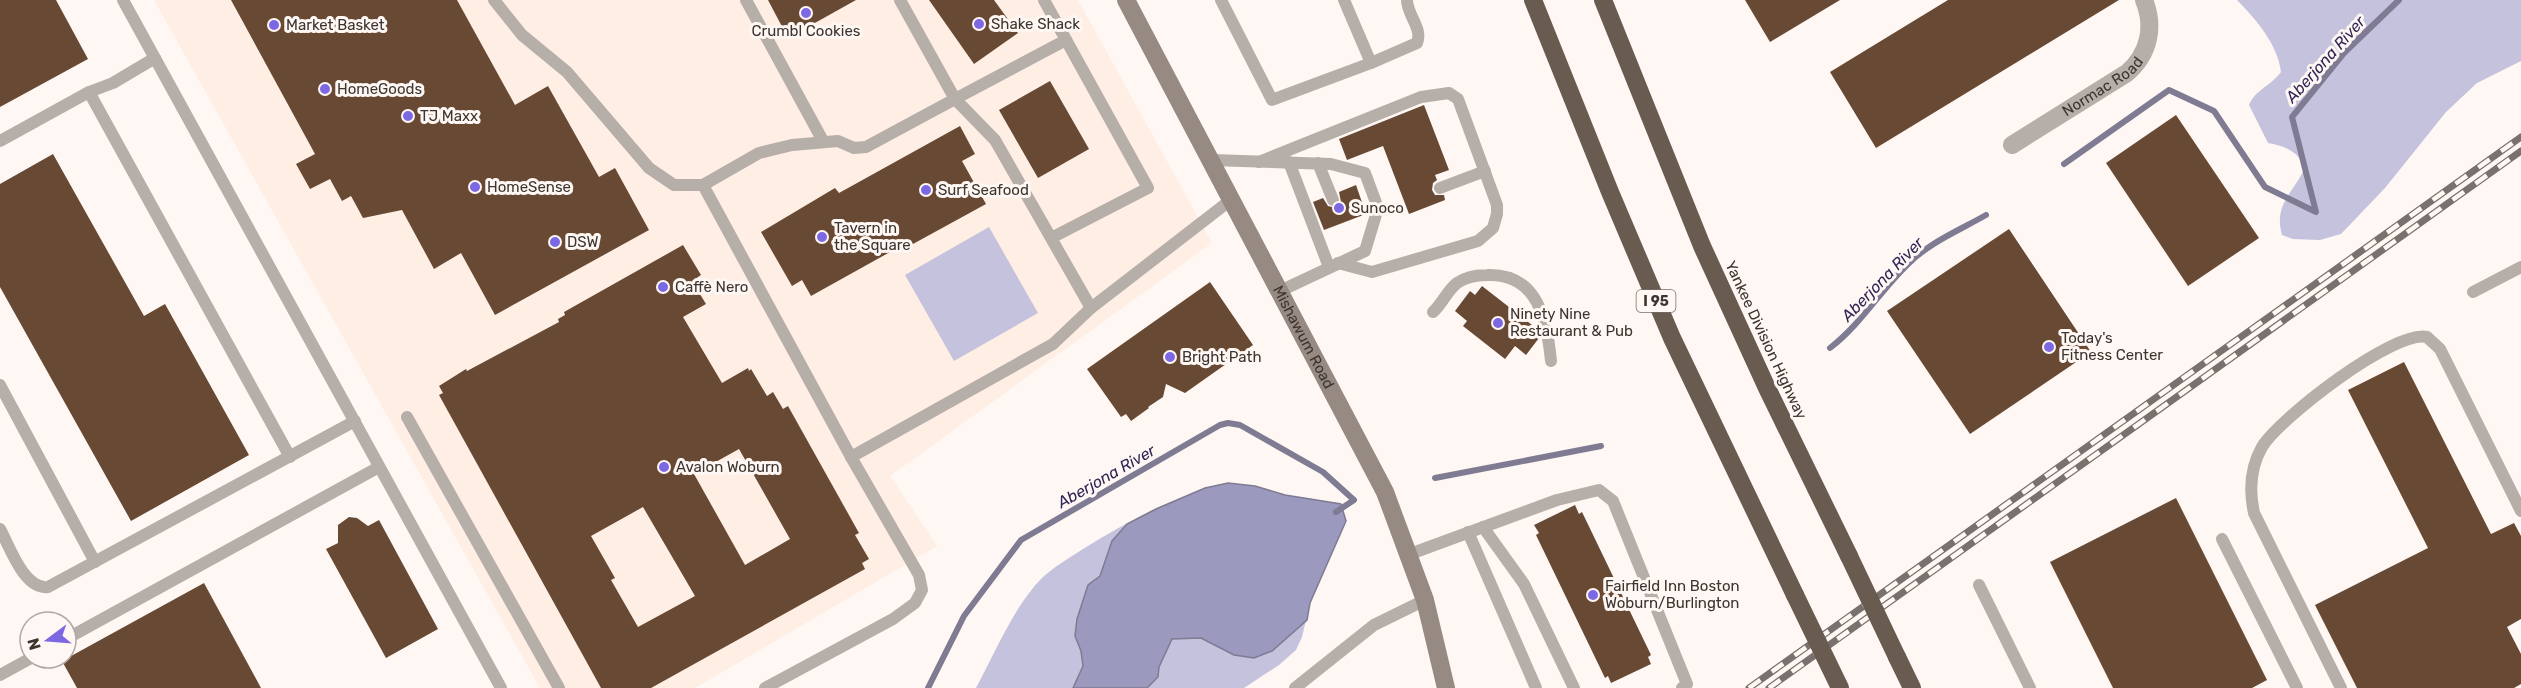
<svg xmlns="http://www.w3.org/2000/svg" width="2521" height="688" viewBox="0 0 2521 688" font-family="Rubik,sans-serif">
  <rect width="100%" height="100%" fill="#fff7f3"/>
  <polygon fill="#feeee4" points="154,0 1078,0 1212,243 890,476 937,546 695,688 540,688"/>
  <g fill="#c4c2dd">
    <path d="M2237,0H2521V61L2477,83L2446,112L2385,188L2341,234L2320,240L2293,239L2282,235C2273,203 2295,192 2305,167C2297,151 2285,146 2268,143L2249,105C2255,90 2272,85 2281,72C2278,45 2256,19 2237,0Z"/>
    <polygon points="989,227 1038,313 954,361 905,275"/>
    <path d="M1228,483L1255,486L1285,495L1341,504L1346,521L1310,603L1302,637L1296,650L1279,665L1244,688H976C995,653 1014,606 1042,578C1054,567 1069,558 1083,549C1128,521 1176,495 1228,483Z"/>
  </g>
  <polygon fill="#9b99bd" stroke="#7e7b93" stroke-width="1.5" points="1228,483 1255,486 1285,495 1341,504 1346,521 1310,603 1307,620 1272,651 1254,658 1234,655 1201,638 1172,639 1159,667 1158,677 1147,688 1073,688 1083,666 1081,651 1075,636 1077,619 1088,585 1100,576 1112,541 1127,524 1156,509 1205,488"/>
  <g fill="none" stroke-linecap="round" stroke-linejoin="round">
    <g stroke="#7e7b93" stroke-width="6">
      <polyline points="2064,164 2169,90 2214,111 2265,187 2316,212 2292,117 2344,53 2399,0"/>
      <path d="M1830,348C1861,324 1880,291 1908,264C1930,242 1960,230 1986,215"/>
      <polyline points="1435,478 1601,446"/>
      <polyline points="928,688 964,616 1021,540 1220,425 1228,423 1240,425 1323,472 1354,500 1336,512"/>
    </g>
  </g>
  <g fill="#684934" fill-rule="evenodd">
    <polygon points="0,0 56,0 88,59 0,107"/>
    <polygon points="231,0 457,0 515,105 548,86 599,177 615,168 649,230 495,315 461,253 434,269 402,210 363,218 351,196 342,201 330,179 310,189 296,164 315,154"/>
    <polygon points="768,0 856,0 788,38"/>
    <polygon points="929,0 994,0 1018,33 974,64"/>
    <polygon points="1745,0 1840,0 1770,42"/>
    <polygon points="1948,0 2119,0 1876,148 1830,72"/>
    <polygon points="1050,81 1089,149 1038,178 999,110"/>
    <polygon points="1424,105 1449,170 1435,175 1437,180 1433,183 1432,190 1435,195 1444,195 1445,200 1409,214 1383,146 1347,160 1339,139"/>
    <polygon points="2176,115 2259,238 2188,286 2106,163"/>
    <polygon points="960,126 975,154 962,161 986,204 902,250 899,247 811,296 802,280 792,286 761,232 835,188 839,193"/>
    <polygon points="53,154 144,316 165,304 249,455 131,521 0,287 0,184"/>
    <polygon points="1356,185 1366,214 1324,230 1313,202 1323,198 1328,206 1336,208 1341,202 1339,192"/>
    <polygon points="2009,229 2091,352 1970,434 1887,311"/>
    <path d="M683,245L701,275L692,281L706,304L683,317L722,383L748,368L749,371L751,369L767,396L773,392L783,409L788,406L859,533L855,535L869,559L862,563L865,569L651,688H601L439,395L443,393L439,386L466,369L467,371L559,322L558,319L565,315L564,312ZM739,449L790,539L745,565L694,474ZM643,507L695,596L638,627L611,580L615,578L591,536Z"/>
    <polygon points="1210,282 1253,345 1185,393 1166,384 1163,397 1148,407 1149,408 1131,421 1126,414 1121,417 1087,369"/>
    <polygon points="1482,286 1532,325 1529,328 1539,338 1526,355 1515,346 1505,359 1463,326 1467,321 1455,311 1470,291 1475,295"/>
    <polygon points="2404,362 2491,534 2514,523 2521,536 2521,619 2507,627 2521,654 2521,684 2514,688 2357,688 2315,605 2428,548 2348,390"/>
    <polygon points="2176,498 2267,680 2252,688 2113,688 2050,562"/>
    <polygon points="1575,505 1579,514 1582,512 1651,655 1648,657 1651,664 1611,683 1608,676 1605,678 1536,535 1539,533 1534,525"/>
    <polygon points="349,517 357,518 368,526 379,520 438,629 386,658 326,549 338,543 338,525"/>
    <polygon points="204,583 261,688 77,688 62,661"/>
  </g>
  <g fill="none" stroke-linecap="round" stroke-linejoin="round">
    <g stroke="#b6aea9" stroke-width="12">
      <polyline points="123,0 501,688"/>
      <polyline points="494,0 522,35 567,72 649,168 674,185 703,185 759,153 792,145 838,141 854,148 866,147 955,99 995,140 1091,308 1232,199"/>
      <polyline points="746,0 823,141"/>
      <polyline points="900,0 955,99 1066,40"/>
      <polyline points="1044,0 1148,188 1053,237"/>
      <polyline points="1221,0 1272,100 1371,63 1344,0"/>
      <path d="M1371,63L1417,43C1423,28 1407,15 1407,0"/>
      <polyline points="89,92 113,83 155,58"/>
      <polyline points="0,141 89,92 290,457"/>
      <polyline points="1212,160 1331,164 1365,173 1378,208 1365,251 1280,291"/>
      <polyline points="1259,162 1421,97 1449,93 1458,99 1497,205 1497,214 1493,228 1478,241 1372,272 1338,263"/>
      <polyline points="1289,162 1329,267"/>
      <polyline points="1318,163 1333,200"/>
      <polyline points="703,185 851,457 919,575 922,590 915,603 893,619 765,688"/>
      <polyline points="1440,188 1485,171"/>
      <polyline points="2473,292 2521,267"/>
      <path d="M1433,312C1442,304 1447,291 1457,283C1466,277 1477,275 1487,275C1538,273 1547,320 1551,361"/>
      <polyline points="0,385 95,562"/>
      <polyline points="407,417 559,688"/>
      <polyline points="851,457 1053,344 1091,308"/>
      <polyline points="1483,527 1524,584 1574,688"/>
      <path d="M0,529C10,547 24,590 48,587L355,421"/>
      <polyline points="1468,532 1536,688"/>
      <polyline points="2222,539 2297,688"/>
      <polyline points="1410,554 1557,500 1599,490 1613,501 1687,684 1682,688"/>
      <polyline points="1979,585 2030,688"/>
      <polyline points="66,639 379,467"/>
      <polyline points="0,675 31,658"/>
      <polyline points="1295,688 1374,625 1425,600"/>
      <path d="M2341,688L2254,513C2249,490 2250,468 2262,447C2280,418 2393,330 2427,337L2440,349L2521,511"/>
    </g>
    <path stroke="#b6aea9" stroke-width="18" id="s1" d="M2012,145L2127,73C2149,54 2155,27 2144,0"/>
    <path stroke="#968a83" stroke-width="18" id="s2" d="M1126,0L1385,492L1425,600L1446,688"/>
    <g stroke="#6a5b50" stroke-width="18">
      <polyline points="1533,0 1610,192 1672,338 1795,595"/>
      <polyline points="1603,0 1702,246 1767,388 1849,556"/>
      <polyline points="1897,657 1912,688"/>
    </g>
    <g stroke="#79716d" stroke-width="7">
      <g id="rail">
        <polyline points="1749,688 2521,137"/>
        <polyline points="1769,688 2521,151"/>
      </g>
    </g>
    <use href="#rail" stroke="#fff7f3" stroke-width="4.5" stroke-dasharray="14" stroke-linecap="butt"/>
    <g stroke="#6a5b50" stroke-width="18">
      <polyline points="1849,556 1897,657"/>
      <polyline points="1795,595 1840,688"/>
    </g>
  </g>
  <g fill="#7d68e4" stroke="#fff7f3" stroke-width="2">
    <circle cx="806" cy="13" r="6"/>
    <circle cx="979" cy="24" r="6"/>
    <circle cx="274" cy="25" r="6"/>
    <circle cx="325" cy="89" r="6"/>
    <circle cx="408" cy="116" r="6"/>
    <circle cx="475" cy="187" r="6"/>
    <circle cx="926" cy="190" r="6"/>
    <circle cx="1339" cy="208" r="6"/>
    <circle cx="822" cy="237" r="6"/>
    <circle cx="555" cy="242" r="6"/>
    <circle cx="663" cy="287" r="6"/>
    <circle cx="1498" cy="323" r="6"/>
    <circle cx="2049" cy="347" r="6"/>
    <circle cx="1170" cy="357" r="6"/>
    <circle cx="664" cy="467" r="6"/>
    <circle cx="1593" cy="595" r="6"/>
  </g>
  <g text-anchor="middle" stroke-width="6" stroke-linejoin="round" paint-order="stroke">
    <rect fill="#fff7f3" stroke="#766e6a" stroke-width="1.5" x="1636.5" y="290" width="39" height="22" rx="4.5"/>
    <g font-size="14" font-weight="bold" fill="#3b3430">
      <text x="1656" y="306">I 95</text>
    </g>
    <g font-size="15" fill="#3b3430" stroke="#fff7f3" text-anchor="start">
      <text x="991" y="29">Shake Shack</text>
      <text x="286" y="30">Market Basket</text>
      <text x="806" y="36" text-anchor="middle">Crumbl Cookies</text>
      <text x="337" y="94">HomeGoods</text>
      <text x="420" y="121">TJ Maxx</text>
      <text x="487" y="192">HomeSense</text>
      <text x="938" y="195">Surf Seafood</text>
      <text x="1351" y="213">Sunoco</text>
      <text x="834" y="233">Tavern in<tspan x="834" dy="17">the Square</tspan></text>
      <text x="567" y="247">DSW</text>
      <text x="675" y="292">Caffè Nero</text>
      <text x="1510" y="319">Ninety Nine<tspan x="1510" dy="17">Restaurant &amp; Pub</tspan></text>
      <text x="2061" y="343">Today's<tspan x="2061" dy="17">Fitness Center</tspan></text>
      <text x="1182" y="362">Bright Path</text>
      <text x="676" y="472">Avalon Woburn</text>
      <text x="1605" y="591">Fairfield Inn Boston<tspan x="1605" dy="17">Woburn/Burlington</tspan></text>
    </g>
    <g font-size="15" fill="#3b3430" stroke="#fff7f3">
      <text dy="5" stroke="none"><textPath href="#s1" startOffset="108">Normac Road</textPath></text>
      <text dy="5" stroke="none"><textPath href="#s2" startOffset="381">Mishawum Road</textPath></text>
      <text transform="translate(1766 340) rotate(65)" y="5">Yankee Division Highway</text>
    </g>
    <g font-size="16" font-style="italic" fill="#2e2656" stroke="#fff7f3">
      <text transform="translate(2325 59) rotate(-48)" y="6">Aberjona River</text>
      <text transform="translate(1882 279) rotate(-46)" y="6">Aberjona River</text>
      <text transform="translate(1106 476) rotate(-30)" y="6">Aberjona River</text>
    </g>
  </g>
  <g transform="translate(48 640) rotate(254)"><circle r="28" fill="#fff7f3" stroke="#b1a9a5" stroke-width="1.5"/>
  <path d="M0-4.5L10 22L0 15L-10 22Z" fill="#7d68e4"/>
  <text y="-9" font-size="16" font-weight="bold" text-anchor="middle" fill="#3b3430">N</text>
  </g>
</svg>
